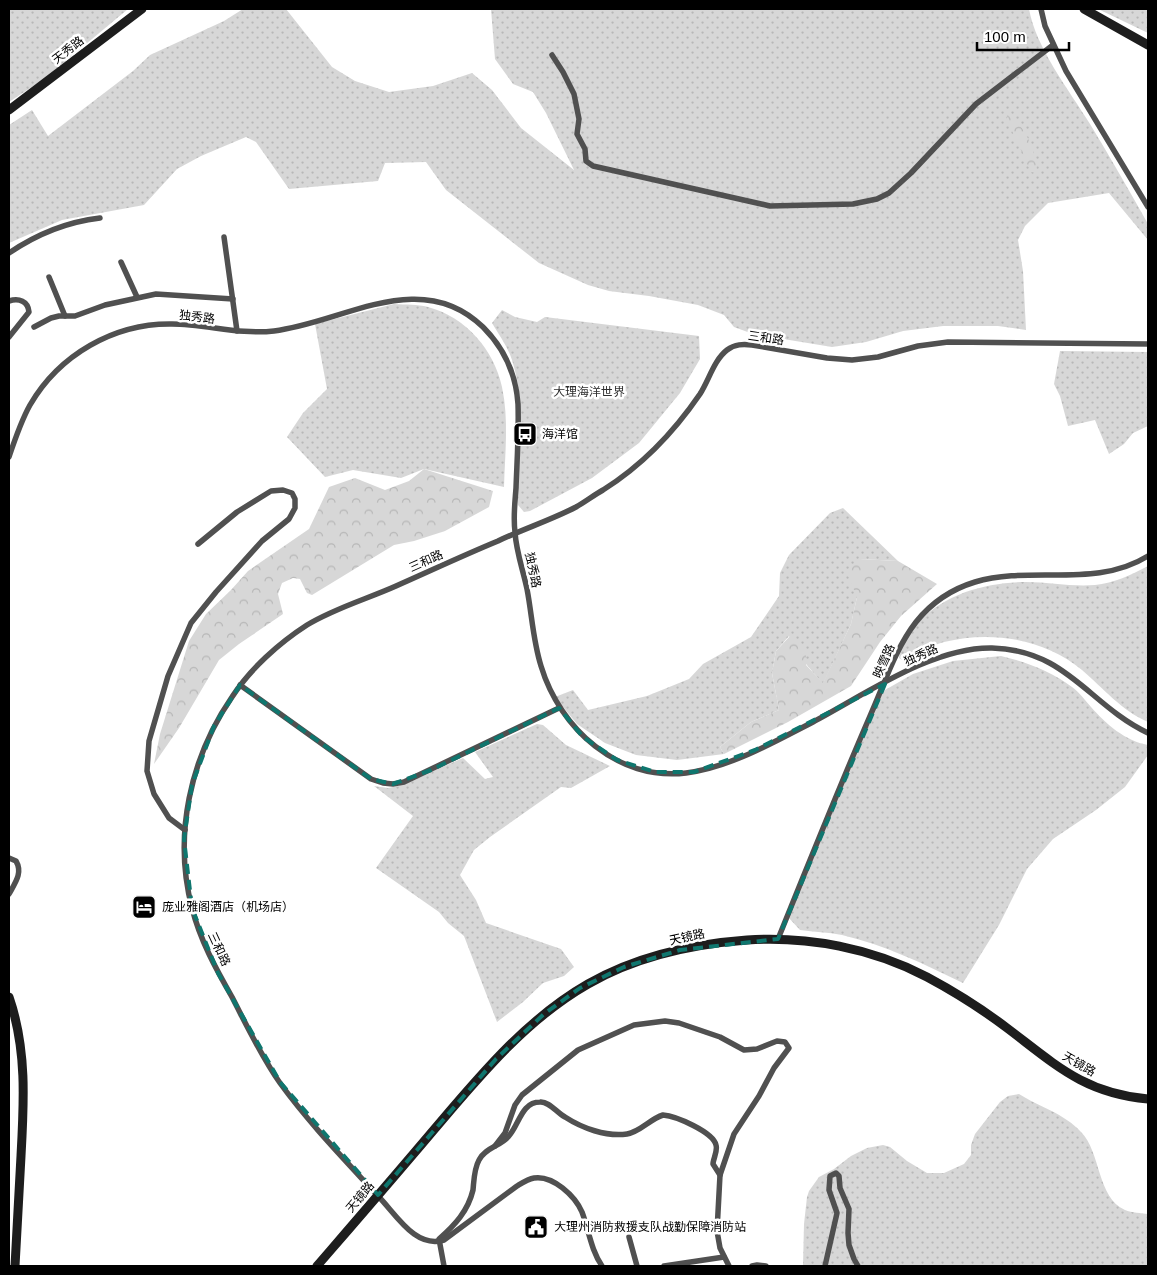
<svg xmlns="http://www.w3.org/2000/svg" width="1157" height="1275" viewBox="0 0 1157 1275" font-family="Helvetica,'Noto Sans SC',sans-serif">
  <defs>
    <pattern id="grass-dots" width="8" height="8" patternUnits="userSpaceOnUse" patternTransform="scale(1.25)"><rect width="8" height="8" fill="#d7d7d7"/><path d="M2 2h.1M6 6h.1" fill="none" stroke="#b7b7b7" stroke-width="1.8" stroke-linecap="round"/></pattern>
    <pattern id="forest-crowns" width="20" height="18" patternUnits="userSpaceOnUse" patternTransform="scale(1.25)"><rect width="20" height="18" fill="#d7d7d7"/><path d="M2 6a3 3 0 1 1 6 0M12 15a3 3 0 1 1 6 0" fill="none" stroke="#b7b7b7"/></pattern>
  </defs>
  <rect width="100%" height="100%" fill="#fff"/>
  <g fill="url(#grass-dots)">
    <polygon points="9,9 128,9 44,79 9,102"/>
    <path d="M243,9H286L332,67L355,81L389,92L433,86L472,73L492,90L521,128L574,170L546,113L533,92L513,84L495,59L491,9H1029C1036,48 1069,90 1090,124C1110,157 1129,190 1148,224V240L1109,193L1048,203L1025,226L1018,240L1023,271L1026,330L998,326H943L903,331L866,342L832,347L753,334L734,327L724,315L698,305L649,296L609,291L588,285L539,263L446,190L426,162L385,163L378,181L289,189L256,142L246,137L201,156L177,169L144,205L62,220L9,243V125L32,110L48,136L133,71L150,55L224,21Z"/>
    <polygon points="1098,9 1148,9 1148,33"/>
    <path d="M394,304C406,305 417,304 428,307C466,317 494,350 502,387C509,419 505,454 504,487L424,469L401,478L353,470L325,477L287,437L303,413L327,389L315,324Z"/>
    <path d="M502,310L515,317L537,322L545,317L699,336L700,359L680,393L639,443L592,478L530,511L524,512L518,505L517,497C519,452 526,403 512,360C508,347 499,335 492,323Z"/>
    <polygon points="1060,351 1148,352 1148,426 1133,433 1124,444 1109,454 1095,420 1068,426 1060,396 1054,384"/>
    <polygon points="843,508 898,561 860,559 857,597 851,624 823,684 806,664 789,636 776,651 772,673 779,710 751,722 720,747 724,754 677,760 636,755 605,743 577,724 555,697 573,690 588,710 647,696 689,679 703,664 751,637 779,596 780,573 789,555 830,513"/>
    <path d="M1148,566V722C1122,711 1103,688 1082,670C1045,639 991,630 944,642C929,646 917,654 902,660L899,658C899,644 910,632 919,622C945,593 989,582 1026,582C1049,582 1072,587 1095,585C1114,583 1131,575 1148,566Z"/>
    <path d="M1001,656C1026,662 1051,671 1072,687C1079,692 1085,700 1091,707C1106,724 1125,741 1148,745V755L1125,787L1096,810L1053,839L1027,869L999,925L963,983C924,964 885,945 842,935C828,932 814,932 800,930L788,917L872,708L885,690L913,674L953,661Z"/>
    <polygon points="537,724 543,725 566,745 610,766 571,788 561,787 490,837 474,850 460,875 476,900 486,923 561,949 574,967 564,976 543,983 523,1002 497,1022 464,936 448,923 439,912 376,868 413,816 374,786 388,788 398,786 463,758 485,779 493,777 475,752"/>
    <path d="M1019,1094C1039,1107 1064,1113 1081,1132C1101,1152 1097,1198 1125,1210C1132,1213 1141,1213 1148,1214V1266H803L804,1224L807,1197L809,1191L819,1177L834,1169L851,1156L867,1148L883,1145L890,1147L907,1161L927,1173H944L964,1164L971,1155V1145L975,1134L1000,1102L1008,1096Z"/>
  </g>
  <g fill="url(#forest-crowns)">
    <path d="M1007,111C1025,126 1036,151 1037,173L1031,172L1007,120Z"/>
    <polygon points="424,469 493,491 489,507 445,531 414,541 394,545 312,595 307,593 300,579 293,578 282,583 278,594 283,614 239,644 219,660 179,728 154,764 160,734 189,641 206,614 231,590 248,571 309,529 329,487 355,478 385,490 409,481"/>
    <polygon points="860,559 898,561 937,584 901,616 880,642 851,686 788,722 724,754 720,747 751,722 779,710 772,673 776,651 790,636 806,653 806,665 823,683 851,624 857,597 847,573"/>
  </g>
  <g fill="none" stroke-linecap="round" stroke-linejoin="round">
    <g stroke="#505050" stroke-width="5.5">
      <polyline points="1041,9 1045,26 1066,71 1148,207"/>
      <polyline points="552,55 563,72 574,94 579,119 577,134 585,149 586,161 593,166 770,206 853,204 877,199 889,193 911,173 976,104 1053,45"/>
      <polyline points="224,237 237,331"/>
      <path d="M9,253C37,234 66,222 100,218"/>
      <polyline points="121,262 137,297"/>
      <polyline points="49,277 65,316"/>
      <path d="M9,301C19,298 28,301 29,312L9,337"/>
      <polyline points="34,327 51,318 59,316 75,316 105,305 156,294 233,299"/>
      <path d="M9,457C15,439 21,421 30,405C59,355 114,323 172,324C206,324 239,335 274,331C343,323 420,266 483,327C504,348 516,374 518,404C519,432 517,460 516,488C515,502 513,517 515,532C516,551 523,570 527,589C532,615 533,641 541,666C560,729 618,781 686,773C731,767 774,742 813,722C866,694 932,647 992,648C1067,650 1089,705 1148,733"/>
      <polyline points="240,685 371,779 383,783 393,784 404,782 559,708"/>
      <polyline points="185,830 169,818 154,794 147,771 149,741 168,676 191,623 216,592 262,541 289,519 295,508 295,499 292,493 283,490 271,491 237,512 198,544"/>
      <path d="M9,858L16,861C23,873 15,883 9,894"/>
      <path d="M778,939C808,865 838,790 870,716C884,685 895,649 916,622C932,602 952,589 975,582C1032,565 1095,589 1148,556"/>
      <polyline points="495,1146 505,1133 515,1105 522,1095 578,1050 634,1025 665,1021 679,1023 720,1037 744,1050 757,1049 777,1041 785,1042 789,1048 774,1068 759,1096 734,1134 720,1175 717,1231 720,1248 729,1266"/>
      <polyline points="629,1237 637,1266"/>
      <path d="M444,1266L439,1239C455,1225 468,1211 473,1190C474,1180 474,1169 479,1160C485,1148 500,1146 508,1137C519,1126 521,1102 540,1102C549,1101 557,1113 565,1117C582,1128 606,1137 627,1134C640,1132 650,1119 663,1115C676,1116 713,1132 716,1145C718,1151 713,1159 713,1164L720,1175"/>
      <path d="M602,1266C591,1250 589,1231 582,1212C575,1196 553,1175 534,1178C528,1179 522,1183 517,1186L444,1240C415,1249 396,1214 378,1196C345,1160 309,1123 280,1083C261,1056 247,1026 232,997C216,969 200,940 192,908C173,836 190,758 232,697C250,669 279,643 307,625C335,608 367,599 396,586C430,571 464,555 498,541C523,529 551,520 576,507C585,502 594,495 603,490C643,465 674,432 700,394C709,380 714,360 727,350C735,344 743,344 752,345L827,358L852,360L878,357L918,346L948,342L1148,344"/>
      <polyline points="664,1266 724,1257"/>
      <polyline points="752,1266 757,1265 766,1266"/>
      <polyline points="825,1266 837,1213 829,1190 830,1176 836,1173 839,1176 840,1188 849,1209 848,1233 849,1245 854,1259 858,1266"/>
    </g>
    <g stroke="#1d1d1d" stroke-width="9">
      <polyline points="1084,9 1148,45"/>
      <polyline points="9,110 142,9"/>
      <path d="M9,997C27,1049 24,1102 21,1156C19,1193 17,1229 15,1266"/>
      <path d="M317,1266C355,1222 394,1177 432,1132C478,1078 525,1020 588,984C635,957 693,944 747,940C808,936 872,948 927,977C955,992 982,1009 1007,1028C1056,1065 1084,1093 1148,1099"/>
    </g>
  </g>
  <path fill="none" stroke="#0f766e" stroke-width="4" stroke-dasharray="10 6" stroke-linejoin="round" d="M885,684L778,939L680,950L624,967L580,988L544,1014L496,1059L378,1195L280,1082L218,973L192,908L184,839L192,785L214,726L240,685L371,779L393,784L431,770L559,708L583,737L617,760L655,772H694L755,750Z"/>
  <defs>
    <g id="bus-square" transform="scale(1.25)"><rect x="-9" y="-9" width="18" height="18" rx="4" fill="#000" stroke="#fff"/><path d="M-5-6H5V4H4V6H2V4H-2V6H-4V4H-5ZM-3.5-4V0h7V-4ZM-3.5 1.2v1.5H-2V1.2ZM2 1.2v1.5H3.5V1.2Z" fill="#fff"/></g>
    <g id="hotel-square" transform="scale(1.25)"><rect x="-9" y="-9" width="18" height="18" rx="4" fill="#000" stroke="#fff"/><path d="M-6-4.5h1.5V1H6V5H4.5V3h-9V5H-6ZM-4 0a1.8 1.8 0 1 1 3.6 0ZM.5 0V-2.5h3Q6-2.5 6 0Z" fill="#fff"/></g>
    <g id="civic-square" transform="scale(1.25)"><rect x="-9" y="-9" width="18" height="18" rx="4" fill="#000" stroke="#fff"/><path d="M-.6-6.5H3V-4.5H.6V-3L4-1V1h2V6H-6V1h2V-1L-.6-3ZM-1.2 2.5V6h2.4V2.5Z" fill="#fff"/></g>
  </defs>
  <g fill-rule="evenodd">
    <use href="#bus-square" x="525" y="434"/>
    <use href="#hotel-square" x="144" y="907"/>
    <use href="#civic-square" x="536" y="1227"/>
  </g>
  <g text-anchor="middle" stroke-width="5" stroke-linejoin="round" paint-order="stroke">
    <g font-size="12" fill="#000" stroke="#fff">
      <text transform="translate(68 50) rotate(-38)" y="4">天秀路</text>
      <text transform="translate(197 317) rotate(7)" y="4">独秀路</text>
      <text transform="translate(766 338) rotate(8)" y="4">三和路</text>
      <text transform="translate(426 561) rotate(-24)" y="4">三和路</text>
      <text transform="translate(533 570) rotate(78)" y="4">独秀路</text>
      <text transform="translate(921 655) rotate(-24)" y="4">独秀路</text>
      <text transform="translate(884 661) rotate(-66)" y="4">映雪路</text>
      <text transform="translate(687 937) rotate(-12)" y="4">天镜路</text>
      <text transform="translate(219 949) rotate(65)" y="4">三和路</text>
      <text transform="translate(1079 1064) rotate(30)" y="4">天镜路</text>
      <text transform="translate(360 1197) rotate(-50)" y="4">天镜路</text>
    </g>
    <g font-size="12" fill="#2e2e2e" stroke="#fff">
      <text x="589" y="396">大理海洋世界</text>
    </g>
    <g font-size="12" fill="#000" stroke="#fff" text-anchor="start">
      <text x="542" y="438">海洋馆</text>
      <text x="162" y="911">庞业雅阁酒店（机场店）</text>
      <text x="554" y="1231">大理州消防救援支队战勤保障消防站</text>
    </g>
  </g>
  <rect width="1157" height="1275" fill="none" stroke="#000000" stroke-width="20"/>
  <path d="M977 42v8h92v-8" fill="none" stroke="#000000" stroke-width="2.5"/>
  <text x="984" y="42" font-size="15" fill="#000000" stroke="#ffffff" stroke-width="4" paint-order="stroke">100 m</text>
</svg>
